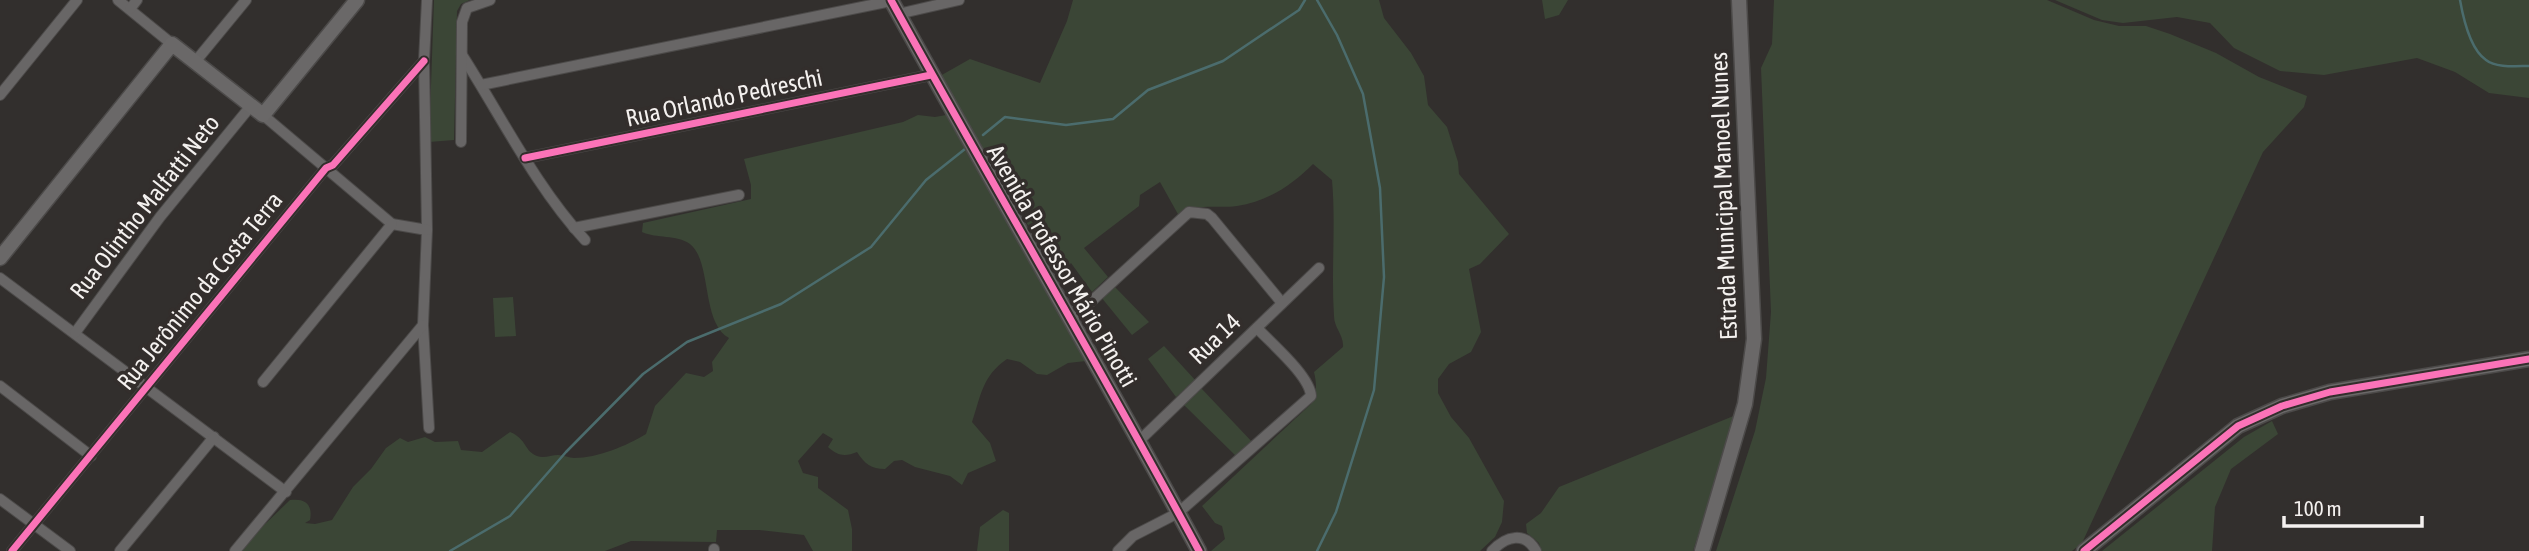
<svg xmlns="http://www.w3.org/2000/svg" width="2529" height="551" viewBox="0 0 2529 551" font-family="'Asap Condensed',sans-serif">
  <rect width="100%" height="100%" fill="#322f2d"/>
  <g fill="#3b4636">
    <polygon points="434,0 470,0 461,4 457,11 454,140 429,142"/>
    <path d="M1073,0H1379L1384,18L1411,53L1424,76L1428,105L1447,127L1458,162L1459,174L1509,234L1480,264L1469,269L1481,332L1471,352L1449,364L1438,379V393L1451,417L1469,438L1504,501L1502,522L1495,537L1480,551H1211L1225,539L1222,526L1215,523L1202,506L1311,404C1317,392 1317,385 1314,372L1343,347C1344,335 1334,328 1334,316C1331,271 1336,225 1332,180L1313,164C1292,185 1267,202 1237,206C1215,209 1197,202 1179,216L1160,182L1140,195L1139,206L1084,248L1108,277L1092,292L1071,263L1058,276L940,76L970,59L1040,83L1067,21Z"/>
    <polygon points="1542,0 1568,0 1559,15 1545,19"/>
    <polygon points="1774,0 2047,0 2094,20 2119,26 2146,26 2170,34 2216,53 2259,77 2307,96 2304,107 2263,152 2082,543 2072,551 1716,551 1755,431 1766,378 1771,312 1761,68 1772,44"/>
    <polygon points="2055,0 2529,0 2529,98 2489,93 2455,72 2417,58 2324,75 2280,71 2234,48 2210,23 2177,17 2123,23 2102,20"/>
    <path d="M918,115L935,117L946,115L1051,293L1086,361L1068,363L1047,375L1037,374L1020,362L1007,359C982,376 981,396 972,422L990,443L996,461L968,473L962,485L950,476L915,467L902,460L894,461L885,469C871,469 865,464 857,452C845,457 838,456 828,447L833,439L823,433L798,461L803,473L818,477V488L848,510L852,529V551H813L804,535L759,530H717L716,542L631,541L605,551H237L290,500C305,498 313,504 310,520L305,523L315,524L332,520L353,487L371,469L386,448L400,438L408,442L425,437L435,442L458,441L461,450L482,452L510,432C527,439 524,451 537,456C544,459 551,455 558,455C564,455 569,458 574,458C598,458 626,446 646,434L655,406L686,373L704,377L713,371L712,362L729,338C701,323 712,261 690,244C676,234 657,239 642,232L643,223L751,199V185L744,159L903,122Z"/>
    <polygon points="1113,285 1149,322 1132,335 1101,297"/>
    <polygon points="513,297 516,336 495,337 493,298"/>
    <polygon points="1164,346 1196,381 1176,397 1148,359"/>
    <polygon points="1201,388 1254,444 1237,457 1184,405"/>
    <polygon points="1736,415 1693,551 1541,551 1539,543 1527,533 1526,524 1541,513 1559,487"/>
    <polygon points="2272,421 2278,434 2231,469 2215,507 2212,551 2102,551 2244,437"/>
    <polygon points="1003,510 1009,513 1009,551 977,551 980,527"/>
  </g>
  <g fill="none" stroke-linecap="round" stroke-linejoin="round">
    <g stroke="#4b6c6d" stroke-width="2.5">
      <path d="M2460,0C2463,17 2470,49 2486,60C2496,68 2516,66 2529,66"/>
      <polyline points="983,135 1005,117 1066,125 1113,119 1148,90 1223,61 1299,10 1305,0"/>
      <polyline points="450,551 510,516 566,452 643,374 687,342 781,304 871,247 926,180 965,149"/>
      <polyline points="1317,551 1336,512 1374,390 1384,277 1380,188 1363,94 1337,35 1317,0"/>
    </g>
    <g stroke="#4c4a49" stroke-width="12">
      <g id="street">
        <polyline points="118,0 172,44"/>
        <polyline points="427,0 424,61 427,230 423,325 429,428"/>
        <polyline points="130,9 137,0"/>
        <polyline points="898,14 959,0"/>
        <path d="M462,55C501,116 536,187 585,240"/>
        <polyline points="195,62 246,0"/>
        <polyline points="481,85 891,1"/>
        <polyline points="0,95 77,0"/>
        <polyline points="263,115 392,224 427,230"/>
        <polyline points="461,142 462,22 467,8 490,0"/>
        <polyline points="525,158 931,75"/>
        <polyline points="574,228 739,195"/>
        <polyline points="0,278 286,492"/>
        <polyline points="1072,319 1189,212 1207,214 1212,218 1282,303"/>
        <polyline points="75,333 160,217 250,107"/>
        <polyline points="263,382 392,224"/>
        <polyline points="0,386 91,456"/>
        <polyline points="1139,441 1319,268"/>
        <polyline points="0,499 70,551"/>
        <polyline points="714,549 714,551"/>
        <polyline points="12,551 326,168 333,165 424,61"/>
        <polyline points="120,551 214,437"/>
        <polyline points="235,551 423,325"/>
        <path d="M1118,551L1133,536L1178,513L1311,396C1310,376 1271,343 1257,328"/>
        <path d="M1492,551C1506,536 1525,531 1536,551"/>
      </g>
    </g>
    <g stroke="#4c4a49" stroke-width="17">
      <g id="secondary">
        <path d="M891,0C992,184 1099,365 1199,551"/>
        <polyline points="0,258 172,44 263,115 357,0"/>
        <polyline points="1702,551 1745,404 1754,339 1739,0"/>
        <polyline points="2084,551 2238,426 2282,406 2330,392 2529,359"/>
      </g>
    </g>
    <use href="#street" stroke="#686666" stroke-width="10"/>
    <use href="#secondary" stroke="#6a6868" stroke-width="14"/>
    <g stroke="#332e2c" stroke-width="11">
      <g id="cycleway">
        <path d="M891,0C992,184 1099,365 1199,551"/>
        <polyline points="525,158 931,75"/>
        <polyline points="12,551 326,168 333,165 424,61"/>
        <polyline points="2084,551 2238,426 2282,406 2330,392 2529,359"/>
      </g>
    </g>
    <use href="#cycleway" stroke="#fb73b8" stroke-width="7"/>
  </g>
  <g text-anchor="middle" stroke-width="7" stroke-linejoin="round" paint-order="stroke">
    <g font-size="24" fill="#f4f1ef" stroke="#332e2c">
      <text transform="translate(724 98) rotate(-12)" y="8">Rua Orlando Pedreschi</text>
      <text transform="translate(1724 196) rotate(-92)" y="8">Estrada Municipal Manoel Nunes</text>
      <text transform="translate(145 207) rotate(-52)" y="8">Rua Olintho Malfatti Neto</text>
      <text transform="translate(1062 266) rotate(60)" y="8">Avenida Professor Mário Pinotti</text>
      <text transform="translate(200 291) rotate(-51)" y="8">Rua Jerônimo da Costa Terra</text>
      <text transform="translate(1215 339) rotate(-44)" y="8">Rua 14</text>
    </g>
  </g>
  <path d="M2284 516v10h138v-10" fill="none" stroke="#f4f1ef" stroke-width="3.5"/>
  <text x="2294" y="516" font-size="21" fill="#f4f1ef" stroke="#332e2c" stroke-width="5" paint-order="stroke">100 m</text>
</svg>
